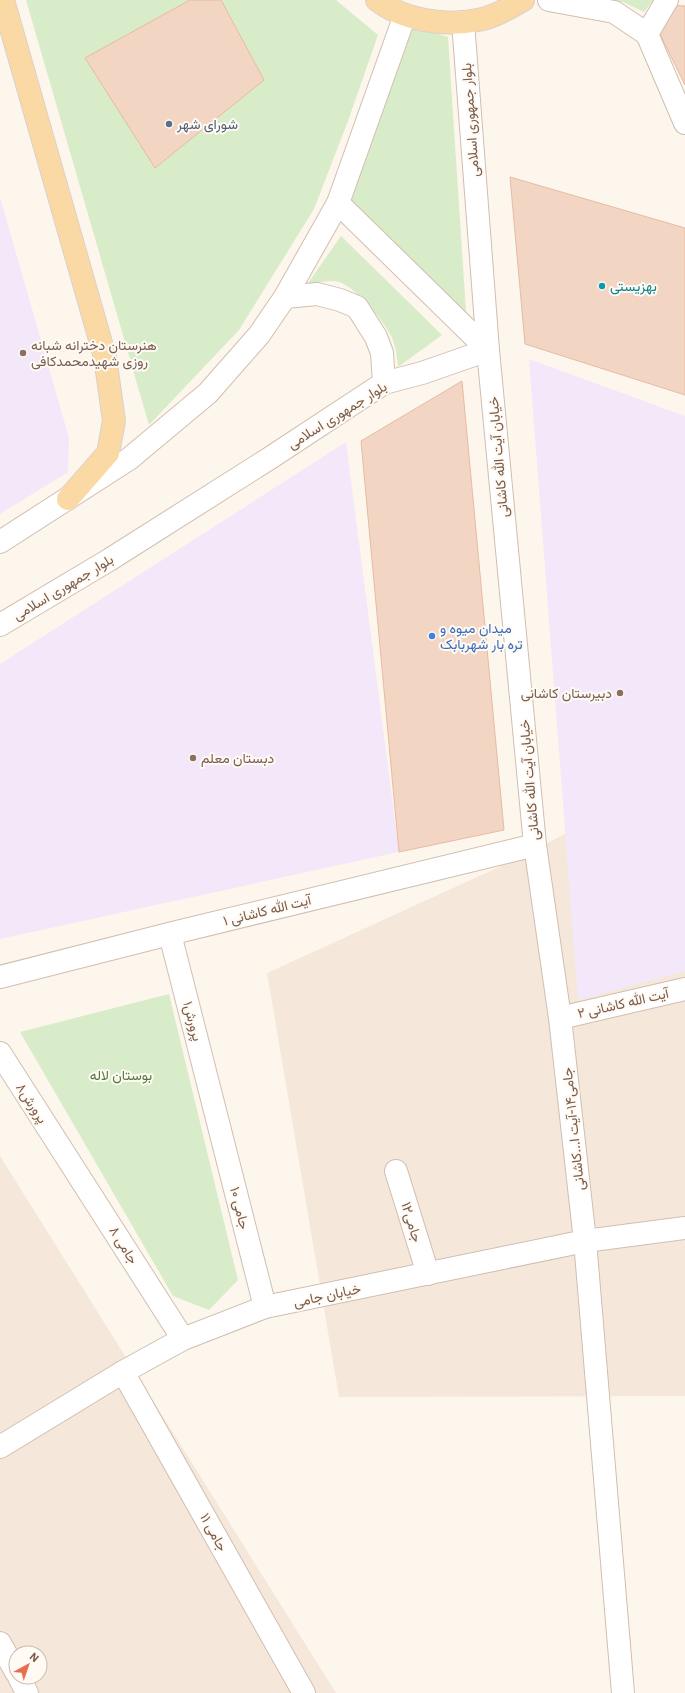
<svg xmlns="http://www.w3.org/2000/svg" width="685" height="1693" viewBox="0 0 685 1693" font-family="'IBM Plex Sans',Vazirmatn,sans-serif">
  <rect width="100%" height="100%" fill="#fdf6ec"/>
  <g fill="#f5e8da" fill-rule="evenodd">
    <polygon points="685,520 685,1396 339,1397 267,973 521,857 617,806"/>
    <path d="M0,1156L336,1693H0ZM16,1653H40V1677H16Z"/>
  </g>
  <g fill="#f3e8fa">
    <polygon points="0,197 69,438 68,472 0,514"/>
    <polygon points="529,359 685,416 685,971 578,1000"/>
    <polygon points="346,442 399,852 0,939 0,664"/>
  </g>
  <g fill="#d8ecc9">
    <polygon points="26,0 336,0 378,35 348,121 314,209 239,330 149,425"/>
    <polygon points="608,0 653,0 644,12 623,2"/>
    <polygon points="398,23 448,37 466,312 346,205"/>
    <path d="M341,236L442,335L398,367C397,358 396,348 393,340C386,323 357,288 339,282C331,279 314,283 306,286Z"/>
    <polygon points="169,994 238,1280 209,1310 173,1296 20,1032"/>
  </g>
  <g fill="#f3d5c3" stroke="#e6bba3">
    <polygon points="190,0 221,0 264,80 155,168 85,58"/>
    <polygon points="672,5 685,6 685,85 657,28"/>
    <polygon points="510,177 685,228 685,395 525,344"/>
    <polygon points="462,381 504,830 399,852 361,441"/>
  </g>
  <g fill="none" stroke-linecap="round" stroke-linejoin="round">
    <g stroke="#d1beb0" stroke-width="24">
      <g id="minor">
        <polyline points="549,0 614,12 647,34 667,0"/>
        <polyline points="647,34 685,123"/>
        <polyline points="338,203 488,350 535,845 560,1018 585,1241 623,1693"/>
        <polyline points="285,297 317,294 340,300 357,307 376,337 382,353 384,383"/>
        <polyline points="0,542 129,459 208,393 259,335 285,297 338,203 405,15"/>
        <polyline points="0,625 109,560 270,458 384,383 422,373 488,350 463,22"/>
        <polyline points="170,934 265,1307"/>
        <polyline points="0,977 177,932 535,845"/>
        <polyline points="560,1018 685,989"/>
        <polyline points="0,1053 183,1339"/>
        <polyline points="396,1171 428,1274"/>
        <polyline points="123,1372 304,1693"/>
        <polyline points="0,1447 123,1372 183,1339 265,1307 585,1241 685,1228"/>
        <polyline points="0,1643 16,1672"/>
        <polyline points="19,1677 27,1693"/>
      </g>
    </g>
    <g stroke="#dad1cd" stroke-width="24">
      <g id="major">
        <polyline points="3,0 105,357 114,421 108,453 68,499"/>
        <path d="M377,0C403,20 446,27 478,20C494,17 509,8 523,0"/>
      </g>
    </g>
    <use href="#minor" stroke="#fff" stroke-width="22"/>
    <use href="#major" stroke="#fbd9a5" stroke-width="22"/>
  </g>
  <circle fill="#5c6f8a" stroke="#fffaf3" stroke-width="1.5" cx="169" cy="124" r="4"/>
  <circle fill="#0f9aa8" stroke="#fffaf3" stroke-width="1.5" cx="602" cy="286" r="4"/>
  <g fill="#8d6e63" stroke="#fffaf3" stroke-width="1.5">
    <circle cx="23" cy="353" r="4"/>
    <circle cx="620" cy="693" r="4"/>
    <circle cx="193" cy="758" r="4"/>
  </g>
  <circle fill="#3f7fe0" stroke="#fffaf3" stroke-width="1.5" cx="432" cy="636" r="4"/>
  <g text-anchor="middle" stroke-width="4" stroke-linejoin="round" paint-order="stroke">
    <g font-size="14" fill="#7a5c4d" stroke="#fffaf3">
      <text transform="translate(470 120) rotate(-94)" y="5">بلوار جمهوری اسلامی</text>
      <text transform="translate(337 415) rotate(-32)" y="5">بلوار جمهوری اسلامی</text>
      <text transform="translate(498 457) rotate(-95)" y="5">خیابان آیت الله کاشانی</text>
      <text transform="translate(63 587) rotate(-31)" y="5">بلوار جمهوری اسلامی</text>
      <text transform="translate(529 780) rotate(-95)" y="5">خیابان آیت الله کاشانی</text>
      <text transform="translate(267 910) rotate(-14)" y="5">آیت الله کاشانی ۱</text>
      <text transform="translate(623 1003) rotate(-13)" y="5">آیت الله کاشانی ۲</text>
      <text transform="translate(193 1021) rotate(75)" y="5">پرورش۱</text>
      <text transform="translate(32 1103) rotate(57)" y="5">پرورش۸</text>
      <text transform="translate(573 1129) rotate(-96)" y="5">جامی۱۴-آیت ا...کاشانی</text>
      <text transform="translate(240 1208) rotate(76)" y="5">جامی ۱۰</text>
      <text transform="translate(412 1222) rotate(73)" y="5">جامی۱۲</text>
      <text transform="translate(124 1245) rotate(58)" y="5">جامی ۸</text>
      <text transform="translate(327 1295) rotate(-12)" y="5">خیابان جامی</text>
      <text transform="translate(214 1532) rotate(61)" y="5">جامی ۱۱</text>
    </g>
    <g font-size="14" fill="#4e5e75" stroke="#fffaf3" text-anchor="start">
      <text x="177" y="129">شورای شهر</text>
    </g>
    <g font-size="14" fill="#0d838f" stroke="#fffaf3" text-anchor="start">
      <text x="610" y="291">بهزیستی</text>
    </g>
    <g font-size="14" fill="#785e54" stroke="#fffaf3" text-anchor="start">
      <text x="31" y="350">هنرستان دخترانه شبانه<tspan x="31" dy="16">روزی شهیدمحمدکافی</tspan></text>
      <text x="612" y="698" text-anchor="end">دبیرستان کاشانی</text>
      <text x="201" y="763">دبستان معلم</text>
    </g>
    <g font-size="14" fill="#366cbe" stroke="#fffaf3" text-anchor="start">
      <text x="440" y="633">میدان میوه و<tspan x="440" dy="16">تره بار شهربابک</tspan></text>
    </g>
    <g font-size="14" fill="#537a41" stroke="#fffaf3">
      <text x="121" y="1080">بوستان لاله</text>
    </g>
  </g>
  <g transform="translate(28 1665) rotate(40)"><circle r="19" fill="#fffaf3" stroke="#cabbb1"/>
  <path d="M0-3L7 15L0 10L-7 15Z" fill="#e76f51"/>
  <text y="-6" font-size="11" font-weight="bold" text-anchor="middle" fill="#7a5c4d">N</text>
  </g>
</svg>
